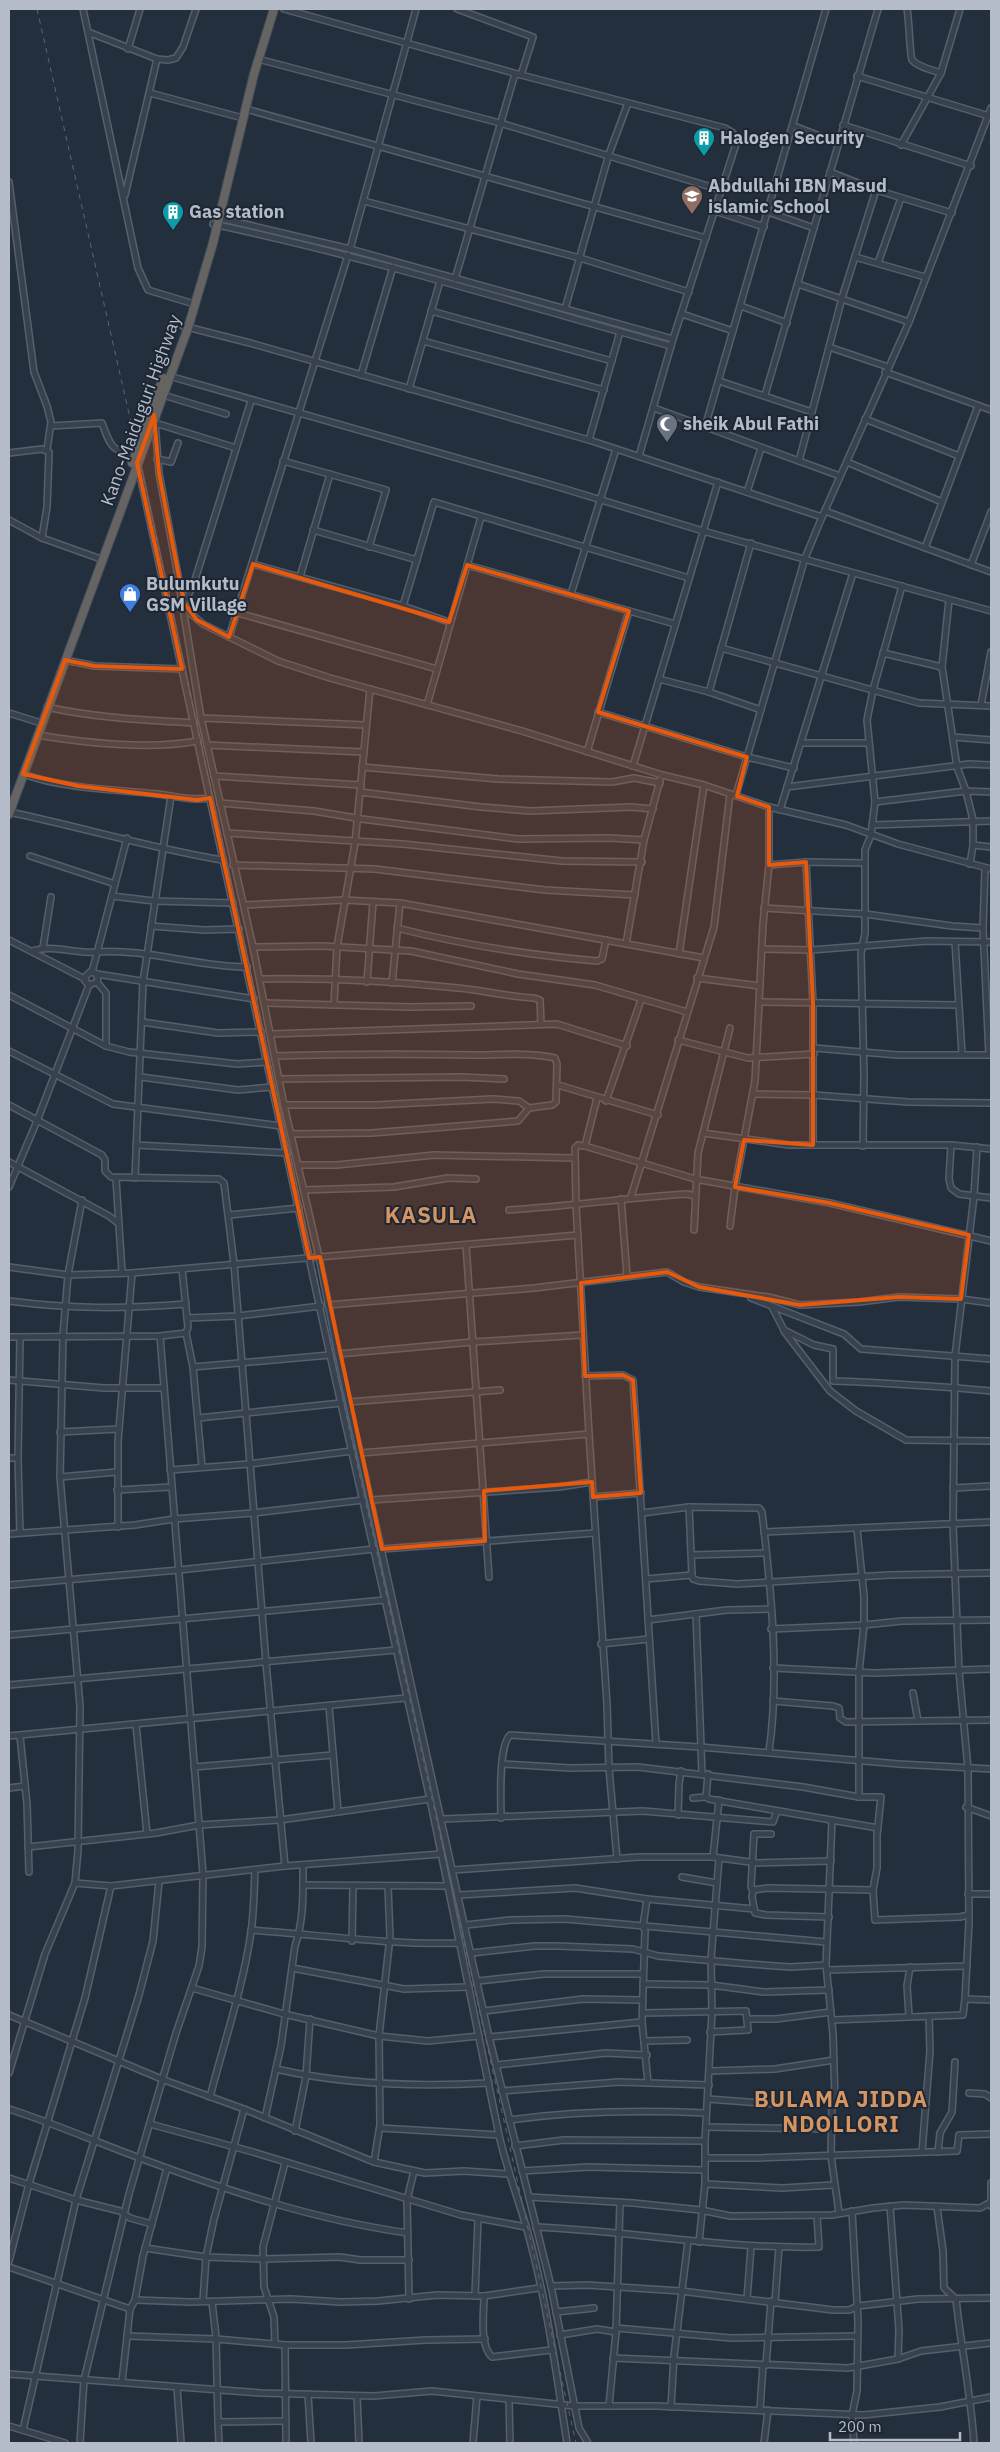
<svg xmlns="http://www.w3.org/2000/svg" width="1000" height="2452" viewBox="0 0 1000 2452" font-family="'IBM Plex Sans',sans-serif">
  <rect width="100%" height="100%" fill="#242f3e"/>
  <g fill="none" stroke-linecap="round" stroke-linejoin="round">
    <g stroke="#565f6c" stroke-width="8">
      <g id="minor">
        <polyline points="83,9 138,268 148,290 191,303"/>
        <polyline points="284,9 521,75 725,128 733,133 736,144 673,339 639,456"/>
        <polyline points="457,9 533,37 521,75"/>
        <path d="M907,9C909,18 910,56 912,60C918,67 932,70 941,73"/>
        <polyline points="88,32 157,59 168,60 176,58 183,47 196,9"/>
        <polyline points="128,49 140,9"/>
        <polyline points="258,59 500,123 721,190"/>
        <polyline points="857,76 989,116"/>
        <polyline points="150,93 239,117"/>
        <polyline points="246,109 706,238"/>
        <polyline points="843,125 971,166"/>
        <polyline points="794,126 838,143"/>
        <polyline points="901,145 941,73 960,9"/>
        <polyline points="830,172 876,190 952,213"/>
        <polyline points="9,182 34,372 47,406 51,422 47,450"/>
        <polyline points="125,195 157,59"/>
        <polyline points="364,201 580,258 689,292"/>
        <polyline points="715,211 764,227"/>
        <polyline points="768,212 814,228"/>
        <polyline points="215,217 350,249 673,339"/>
        <path d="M213,224C368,257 519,304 671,346"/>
        <polyline points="350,249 416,9"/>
        <polyline points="855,257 925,277"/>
        <polyline points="878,263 901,198"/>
        <polyline points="455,279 515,74"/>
        <polyline points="798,284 909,322"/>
        <polyline points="741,306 787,323"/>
        <polyline points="565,309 609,154 628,103"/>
        <polyline points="431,311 612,361"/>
        <polyline points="682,314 733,331"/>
        <polyline points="183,326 250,343 589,440 822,517"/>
        <polyline points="423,341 604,390"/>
        <polyline points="829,347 888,367"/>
        <polyline points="885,372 991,410"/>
        <polyline points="361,375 393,267"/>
        <polyline points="169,376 552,485 703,531 991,611"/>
        <polyline points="719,381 812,412"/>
        <polyline points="409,389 440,281"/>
        <polyline points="163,395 226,414"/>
        <polyline points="765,395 878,9"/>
        <polyline points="654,408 840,476"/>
        <polyline points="865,419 959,456"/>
        <polyline points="155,423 159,473 181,592"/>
        <polyline points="155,423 236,448"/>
        <path d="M51,426L102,423C110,445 111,451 135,455L136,457"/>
        <polyline points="705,427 826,9"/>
        <polyline points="589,440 620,332"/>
        <polyline points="9,453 42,449 49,452 47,507 42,538"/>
        <polyline points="157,459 171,462 178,443"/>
        <polyline points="283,461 386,490 369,547"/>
        <polyline points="799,461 842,298 876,190"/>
        <polyline points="847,462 942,502"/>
        <path d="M138,466L330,1355L430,1799L499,2135C506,2166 517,2196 526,2226C546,2296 556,2371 567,2443"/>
        <polyline points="747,492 761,448"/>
        <polyline points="825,511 991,572"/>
        <polyline points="9,520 42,538 98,558"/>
        <polyline points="313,530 417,560"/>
        <polyline points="925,548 978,406"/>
        <polyline points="253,564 403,606 449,622"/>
        <polyline points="467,565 675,624"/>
        <polyline points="971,565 991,512"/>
        <polyline points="300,577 330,474"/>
        <polyline points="180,590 201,718 253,947 284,1105 319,1257 338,1354 489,2037 551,2286 579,2428 588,2443"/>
        <polyline points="571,594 616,449"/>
        <polyline points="949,600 942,667 957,767 966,791 973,820 973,845 970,864"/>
        <polyline points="184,603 190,613 203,624 278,661 330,678 522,731 662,775 704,785 769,807 846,825 898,844 991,869"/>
        <polyline points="184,603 193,586 251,401"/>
        <polyline points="403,606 434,502 689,578"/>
        <polyline points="238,613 437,669"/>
        <polyline points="229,637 348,255"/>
        <polyline points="721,648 919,703 991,706"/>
        <polyline points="883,653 942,667"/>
        <polyline points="65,660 95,666 182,669"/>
        <polyline points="659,679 709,692 761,710"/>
        <polyline points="709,692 751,543"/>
        <polyline points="427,705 481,517"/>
        <polyline points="981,705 991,652"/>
        <path d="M47,707C95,718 145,720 194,723"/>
        <polyline points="598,712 747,757 794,768"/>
        <polyline points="9,713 38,722"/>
        <polyline points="201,718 366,725"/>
        <path d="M37,735C86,743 149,750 198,741"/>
        <polyline points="953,737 991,740"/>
        <polyline points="802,743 868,743"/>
        <polyline points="207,745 363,752"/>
        <polyline points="587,752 629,611"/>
        <polyline points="633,766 718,482"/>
        <polyline points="362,767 498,779 612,782 634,778 660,783"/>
        <path d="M23,774C65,789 112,789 157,794C175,796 192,801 210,798"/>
        <polyline points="214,776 361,785"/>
        <polyline points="787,787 969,764 991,765"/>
        <polyline points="360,792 481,807 531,811 631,807 653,809"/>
        <polyline points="736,795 805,558 822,517 909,322 991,108"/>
        <polyline points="875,802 966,791 991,792"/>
        <polyline points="220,803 314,811 362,819 518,839 609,838 644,840"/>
        <polyline points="780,810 853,573"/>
        <path d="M9,812C81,827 151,848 222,860"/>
        <polyline points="872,825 991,821"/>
        <polyline points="227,833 403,844 562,861 642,862"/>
        <polyline points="973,845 991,847"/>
        <polyline points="30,856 115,884"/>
        <polyline points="806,862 813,1003 813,1145"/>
        <polyline points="233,865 375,869 545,890 635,895"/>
        <polyline points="769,865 806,862 865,863"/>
        <polyline points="985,868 983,928 989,1055"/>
        <polyline points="112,896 154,901 233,903"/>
        <polyline points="244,905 344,900 400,903 704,958"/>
        <polyline points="764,908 865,914 952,926 983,928"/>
        <polyline points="151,926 204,930 239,929"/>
        <path d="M397,928C463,945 529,955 597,961L602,959L606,940"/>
        <polyline points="9,940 85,979"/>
        <polyline points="955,942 962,1054"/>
        <polyline points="626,944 644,840 660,780"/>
        <polyline points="253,947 322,946 411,951 518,974 595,985 687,1012"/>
        <polyline points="43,948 51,897"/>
        <polyline points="762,949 811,950 927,941 991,942"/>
        <path d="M32,951C54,944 74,954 96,952C146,948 197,967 247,967"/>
        <polyline points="679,954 704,785"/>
        <polyline points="92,972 127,838"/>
        <polyline points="97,974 254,999"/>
        <polyline points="697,978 760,986"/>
        <path d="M260,979C326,978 392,981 458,988C483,990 508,997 534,998L540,1000L541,1024"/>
        <polyline points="97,982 89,985 85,981 86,976 90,972 95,973 98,978 97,982 106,993 106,1046"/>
        <polyline points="367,982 373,902"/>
        <polyline points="392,983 400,903"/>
        <polyline points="9,995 106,1046 129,1052 237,1064 267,1062"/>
        <polyline points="759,1002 958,1005"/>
        <polyline points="265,1003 410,1007 471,1006"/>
        <polyline points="334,1004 337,947 355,843 370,689"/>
        <polyline points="142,1022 218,1033 261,1032"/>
        <polyline points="271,1034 557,1024 627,1046"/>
        <polyline points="678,1040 748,1058 814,1054"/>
        <polyline points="814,1048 898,1055 991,1055"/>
        <polyline points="9,1051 113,1104 281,1126"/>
        <path d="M275,1056C341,1054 408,1054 474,1055C498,1055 532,1052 555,1058L557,1064L556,1102L552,1105L529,1108L518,1121L372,1133L291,1134"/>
        <polyline points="141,1077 238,1090 272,1087"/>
        <polyline points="279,1079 461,1077 504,1079"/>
        <polyline points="558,1085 658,1115"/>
        <polyline points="753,1094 814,1095 908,1102 991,1103"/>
        <polyline points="606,1101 641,1000"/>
        <polyline points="9,1105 102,1155 105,1160 105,1171 111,1177 219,1179 224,1183 234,1264 266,1663 285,1866"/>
        <polyline points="284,1105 375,1105 493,1099 519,1101 529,1108"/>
        <polyline points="703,1133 789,1145 951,1145 991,1149"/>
        <polyline points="136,1145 287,1153"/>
        <polyline points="951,1145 949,1179 951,1188 959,1194 991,1198"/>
        <polyline points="585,1146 597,1098"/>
        <polyline points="863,1146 864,1074 861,953 865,933 865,850 871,835 875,802 867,720 873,690 902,586"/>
        <polyline points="9,1162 109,1216 118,1223"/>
        <polyline points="299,1165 337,1165 434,1155 574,1158"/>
        <polyline points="135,1178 143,982 171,796"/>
        <polyline points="116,1179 122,1272"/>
        <polyline points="9,1187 37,1121 89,985"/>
        <polyline points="304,1190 394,1187 448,1178 476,1179"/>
        <polyline points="631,1197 714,927 730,794"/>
        <polyline points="621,1199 627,1276"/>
        <path d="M509,1210C568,1206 627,1198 687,1194L695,1196"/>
        <polyline points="229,1215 299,1208"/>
        <polyline points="730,1226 735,1187 755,1081 763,924 769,865 769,807"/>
        <polyline points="694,1230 698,1153 730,1028"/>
        <polyline points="466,1245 489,1577"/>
        <polyline points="9,1267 68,1275 132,1273 578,1235"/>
        <polyline points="182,1269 188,1327 186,1333 193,1367 202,1467"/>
        <polyline points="751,1298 844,1334 861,1349 991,1359"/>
        <path d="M9,1301C71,1309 123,1309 186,1304"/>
        <polyline points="328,1305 534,1288 667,1272 684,1282 699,1287 768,1297 800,1305 859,1302 899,1297 961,1299 991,1303"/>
        <path d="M772,1307L784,1330L814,1345L833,1349V1381C886,1383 938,1386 991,1391"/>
        <polyline points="187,1318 238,1316 321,1306"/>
        <polyline points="784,1331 830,1391 856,1411 906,1440 991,1441"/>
        <polyline points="9,1337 160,1336 186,1333"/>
        <polyline points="338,1354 473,1342 583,1335"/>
        <polyline points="193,1367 330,1355"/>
        <polyline points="585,1376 623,1375 633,1380 656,1744"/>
        <polyline points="9,1380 104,1388 164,1388"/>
        <polyline points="349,1402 500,1390"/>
        <polyline points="198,1418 341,1403"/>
        <polyline points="60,1432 119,1429"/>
        <polyline points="361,1453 589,1434"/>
        <polyline points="9,1458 18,1458"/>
        <polyline points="170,1470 249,1464 352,1451"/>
        <polyline points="60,1477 117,1472"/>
        <polyline points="953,1488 991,1486"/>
        <polyline points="117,1490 171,1487"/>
        <polyline points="593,1497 641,1493"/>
        <polyline points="371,1500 559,1487 592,1482"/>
        <polyline points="689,1507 692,1575 693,1579 699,1581 737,1584 889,1575 991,1573"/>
        <path d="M642,1513L689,1507L759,1508L762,1512C771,1589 780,1675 769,1752"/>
        <polyline points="118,1527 118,1441 132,1273"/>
        <polyline points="857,1529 864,1596 864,1625 859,1672 859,1797"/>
        <polyline points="764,1532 991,1522"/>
        <polyline points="20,1533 18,1458 20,1337"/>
        <polyline points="9,1534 135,1525 174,1519 253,1513 363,1500"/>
        <polyline points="382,1549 595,1533"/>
        <polyline points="692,1555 766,1553"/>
        <polyline points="646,1579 692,1575"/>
        <polyline points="9,1585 179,1570 374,1549"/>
        <polyline points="696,1614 702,1774"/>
        <polyline points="648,1620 727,1610 770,1609"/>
        <polyline points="771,1629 864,1625 902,1621 991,1620"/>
        <polyline points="9,1635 385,1600"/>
        <polyline points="601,1644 649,1639"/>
        <polyline points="773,1668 875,1673 991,1669"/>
        <polyline points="9,1685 396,1650"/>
        <polyline points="913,1693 918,1721"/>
        <polyline points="773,1701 833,1706 839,1708 840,1718 846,1722 991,1720"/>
        <polyline points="329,1706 338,1812"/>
        <polyline points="136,1725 147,1834"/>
        <polyline points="9,1736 406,1698"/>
        <polyline points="20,1736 27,1804 29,1872"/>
        <polyline points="502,1764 570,1768 638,1767 803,1787 859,1797 881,1797 877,1835 877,1868 873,1890 875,1920 960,1917 968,1915"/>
        <polyline points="194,1767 333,1755"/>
        <polyline points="708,1774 706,1797 709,1799 878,1828"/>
        <polyline points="9,1788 25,1786"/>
        <polyline points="693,1798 706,1797"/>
        <polyline points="966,1807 991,1816"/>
        <polyline points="678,1815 679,1784 681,1771"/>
        <path d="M501,1818C501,1801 498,1747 510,1735L700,1747L899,1764L991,1769"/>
        <polyline points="443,1819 643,1811 773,1822 777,1811"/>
        <polyline points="832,1820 826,1965 833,2034 835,2099 832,2100 831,2156 839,2213"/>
        <polyline points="28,1847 156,1833 199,1825 280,1820 430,1799"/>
        <polyline points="713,1857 719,1800"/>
        <polyline points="617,1859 609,1768 607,1704 589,1434 576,1205 575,1148 578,1145 585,1146 695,1179 830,1203 991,1241"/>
        <polyline points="453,1870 639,1857 713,1857 757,1863 831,1861"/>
        <polyline points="682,1877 717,1883"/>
        <polyline points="75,1883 111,1886 285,1866 441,1854"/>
        <polyline points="303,1885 448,1886"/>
        <polyline points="753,1890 751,1887 754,1834 771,1834"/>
        <polyline points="968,1894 991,1894"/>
        <polyline points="459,1895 575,1888 647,1899 754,1909"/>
        <polyline points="647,1899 643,1926 645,1931 642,2022 648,2083"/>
        <polyline points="829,1917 766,1915 755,1913 752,1897 753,1890 768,1888 873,1890"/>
        <polyline points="466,1925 511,1920 565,1919 826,1942"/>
        <path d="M251,1930C321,1935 389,1945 459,1943"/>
        <polyline points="352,1941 353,1887"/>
        <polyline points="472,1953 535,1946 557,1946 633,1949 658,1956 749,1964 790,1967 826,1965"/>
        <polyline points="292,1968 404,1989 469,1987"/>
        <polyline points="827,1970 967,1966"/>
        <polyline points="478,1981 544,1974 643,1974"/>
        <polyline points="643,1984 711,1985 764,1992 829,1990"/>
        <polyline points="192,1988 284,2014 379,2036 428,2041 479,2036"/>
        <polyline points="965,1999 969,1922 968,1769 959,1671 953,1525 955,1356 974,1196 977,1147"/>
        <polyline points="484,2011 583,1999 643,2000"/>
        <polyline points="643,2013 746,2011 748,2030 710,2032"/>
        <polyline points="9,2015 164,2080 244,2109 374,2162 425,2173 464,2171 508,2174"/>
        <polyline points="909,2016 907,1986 910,1967"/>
        <polyline points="747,2019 776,2019 831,2012"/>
        <polyline points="832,2020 963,2015 965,1999 991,2000"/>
        <polyline points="489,2037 642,2022"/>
        <polyline points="645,2041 687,2040"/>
        <polyline points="497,2065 606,2053 647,2055"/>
        <path d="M276,2069C346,2085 418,2087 489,2083"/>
        <polyline points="710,2071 775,2069 834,2060"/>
        <polyline points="9,2073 45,1954 75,1883 78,1850 80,1706 60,1477 63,1336 68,1275 82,1200"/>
        <polyline points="502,2091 619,2082 709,2085"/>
        <polyline points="969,2093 985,2094 991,2098"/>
        <path d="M210,2097C224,2042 243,1988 251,1932C254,1912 254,1891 255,1870"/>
        <polyline points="708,2099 774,2104"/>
        <path d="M9,2109C53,2123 94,2141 137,2157C225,2190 315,2220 408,2233"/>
        <path d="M265,2118L281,2046L295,1946C304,1920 303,1892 303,1865"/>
        <path d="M509,2120C575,2111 640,2110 706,2113"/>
        <polyline points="150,2124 253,2152 461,2215 526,2227"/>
        <polyline points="706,2127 831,2129"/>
        <polyline points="380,2128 499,2135"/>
        <polyline points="295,2131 306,2076 310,2019"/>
        <polyline points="515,2146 564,2140 705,2141"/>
        <polyline points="922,2152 930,2051 929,2016"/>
        <polyline points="938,2152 940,2133 952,2112 955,2062"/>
        <polyline points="705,2158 758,2158 957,2151 959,2135 991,2134"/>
        <polyline points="374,2162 380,2125 379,2036 390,1937 388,1886"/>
        <polyline points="522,2171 589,2167 705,2170"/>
        <polyline points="9,2178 76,2200 120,2211 130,2218 152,2224"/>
        <polyline points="991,2183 991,2206"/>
        <polyline points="705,2184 782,2188 834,2185"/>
        <polyline points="529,2197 633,2203 701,2210 730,2216 832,2215 873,2208 904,2205 980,2208 991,2202"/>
        <polyline points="890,2206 899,2330 898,2359"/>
        <path d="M937,2207L943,2251L944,2288L956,2299C961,2347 971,2395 974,2443"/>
        <polyline points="852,2211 858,2321 857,2391 852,2415 854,2443"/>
        <path d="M536,2227C631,2231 724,2249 819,2247L817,2216"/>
        <polyline points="699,2242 705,2184 705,2141 712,2012 711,1959 719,1858"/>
        <polyline points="145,2248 206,2257 264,2259 340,2257 360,2260 409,2260"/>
        <polyline points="9,2261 29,2184 85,1998 111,1886"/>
        <polyline points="9,2267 130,2309"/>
        <polyline points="551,2286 587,2285 681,2291 833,2310 849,2310 858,2306 918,2299 991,2298"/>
        <polyline points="475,2296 478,2219"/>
        <path d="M484,2296C484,2313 479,2345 492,2357L551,2350"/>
        <polyline points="409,2299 407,2200 414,2171"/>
        <polyline points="747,2299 751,2247"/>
        <polyline points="135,2300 191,2302 291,2299 341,2302 378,2301 437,2295 484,2296 539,2288"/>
        <polyline points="203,2301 206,2257 214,2219 244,2109"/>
        <polyline points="212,2302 216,2337 218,2422"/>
        <polyline points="775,2302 779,2247"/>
        <polyline points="556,2312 594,2308"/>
        <polyline points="616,2328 731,2338 858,2336"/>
        <polyline points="560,2335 597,2329 616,2332"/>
        <polyline points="127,2336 216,2339 285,2345 346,2345 426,2340 485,2339"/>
        <polyline points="275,2344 274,2317 264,2287 263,2247 285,2163"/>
        <polyline points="285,2345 286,2443"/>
        <polyline points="613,2358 848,2368 898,2359 921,2351 991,2343"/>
        <polyline points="766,2365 771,2301"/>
        <polyline points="9,2374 261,2393 374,2396 432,2391 575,2406 656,2406 863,2415 940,2407 991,2397"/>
        <polyline points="122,2382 130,2309 135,2300 143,2256 167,2168"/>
        <polyline points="177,2387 181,2443"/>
        <polyline points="308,2394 311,2443"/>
        <polyline points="357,2396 359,2443"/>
        <polyline points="509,2400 510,2443"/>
        <polyline points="609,2406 616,2332 620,2202"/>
        <polyline points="671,2407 674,2356 688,2241"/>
        <polyline points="760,2410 763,2365"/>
        <polyline points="9,2426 65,2443"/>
        <polyline points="23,2430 76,2200 139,1995 153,1941 159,1881"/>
        <polyline points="80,2443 84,2380 129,2194 176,2033 199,1966 202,1947 203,1874 160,1336"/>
        <polyline points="219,2443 218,2422 285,2421"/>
        <polyline points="473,2443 477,2396"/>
        <polyline points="764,2443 768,2410"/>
      </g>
    </g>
    <g stroke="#434c59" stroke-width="10">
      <g id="trunk">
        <polyline points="132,463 163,378"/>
        <polyline points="9,814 188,328 213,243 254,74 274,9"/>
      </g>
    </g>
    <use href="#minor" stroke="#38414e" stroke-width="5"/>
    <use href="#trunk" stroke="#656462" stroke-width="8"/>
    <polyline stroke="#5a6575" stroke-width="1" stroke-dasharray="5 5" stroke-linecap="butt" points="37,9 137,449 350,1432 576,2443"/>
  </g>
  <path fill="#e8590c" fill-opacity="0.2" stroke="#e8590c" stroke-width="4" stroke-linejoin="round" d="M154,415L159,473L184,603L197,620L229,637L253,564L449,622L467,565L629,611L598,712L747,757L737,796L769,807V865L806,862L813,1003V1145L744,1140L735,1187L830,1203L969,1235L961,1299L899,1297L800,1305L699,1287L667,1272L581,1283L585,1376L623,1375L633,1380L641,1493L593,1497L592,1482L484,1491L485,1541L382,1549L320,1257L309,1258L210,798L197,800L78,786L23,774L65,660L95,666L182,669L137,463Z"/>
  <defs>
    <g id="building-pin" transform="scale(1.125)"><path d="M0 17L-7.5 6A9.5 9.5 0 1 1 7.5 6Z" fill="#0f9aa8" stroke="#1d2633"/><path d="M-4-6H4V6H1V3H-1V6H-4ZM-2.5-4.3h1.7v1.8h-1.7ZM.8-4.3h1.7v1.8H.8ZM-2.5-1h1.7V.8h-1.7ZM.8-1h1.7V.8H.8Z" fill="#fff"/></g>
    <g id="school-pin" transform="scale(1.125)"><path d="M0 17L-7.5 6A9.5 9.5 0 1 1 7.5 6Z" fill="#8d6e63" stroke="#1d2633"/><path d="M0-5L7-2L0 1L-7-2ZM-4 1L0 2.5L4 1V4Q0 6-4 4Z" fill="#fff"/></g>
    <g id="mosque-pin" transform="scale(1.125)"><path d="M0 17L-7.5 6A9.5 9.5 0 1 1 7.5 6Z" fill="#6b7280" stroke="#1d2633"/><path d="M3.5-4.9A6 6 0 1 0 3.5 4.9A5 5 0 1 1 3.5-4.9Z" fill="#fff"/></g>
    <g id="shop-pin" transform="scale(1.125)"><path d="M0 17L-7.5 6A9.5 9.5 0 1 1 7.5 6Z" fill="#3f7fe0" stroke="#1d2633"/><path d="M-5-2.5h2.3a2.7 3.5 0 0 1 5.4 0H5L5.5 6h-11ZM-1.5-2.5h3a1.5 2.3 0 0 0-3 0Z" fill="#fff"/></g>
  </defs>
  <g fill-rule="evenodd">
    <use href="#building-pin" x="704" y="138"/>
    <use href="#school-pin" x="692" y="196"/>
    <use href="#building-pin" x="173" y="212"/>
    <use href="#mosque-pin" x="667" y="424"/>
    <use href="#shop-pin" x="130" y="594"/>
  </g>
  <g text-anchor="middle" stroke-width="4" stroke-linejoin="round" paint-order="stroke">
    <g font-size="18" font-weight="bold" fill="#b4bcc9" stroke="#1d2633" text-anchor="start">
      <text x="720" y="144">Halogen Security</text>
      <text x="708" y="192">Abdullahi IBN Masud<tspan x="708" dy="21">islamic School</tspan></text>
      <text x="189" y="218">Gas station</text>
      <text x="683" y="430">sheik Abul Fathi</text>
      <text x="146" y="590">Bulumkutu<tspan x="146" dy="21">GSM Village</tspan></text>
    </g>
    <g font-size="18" fill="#b4bcc9" stroke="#1d2633">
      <text transform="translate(141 410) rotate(-70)" y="6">Kano-Maiduguri Highway</text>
    </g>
    <g font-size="22" font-weight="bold" letter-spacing="1" fill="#d59563" stroke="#1d2633">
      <text x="431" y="1223">KASULA</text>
      <text x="841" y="2107">BULAMA JIDDA<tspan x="841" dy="25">NDOLLORI</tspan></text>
    </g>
  </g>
  <rect width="1000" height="2452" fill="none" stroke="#b4bcc9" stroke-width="20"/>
  <path d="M830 2432v8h130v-8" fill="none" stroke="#b4bcc9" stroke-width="2.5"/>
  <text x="838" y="2432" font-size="15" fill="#b4bcc9" stroke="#1d2633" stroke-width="4" paint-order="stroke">200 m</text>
</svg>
